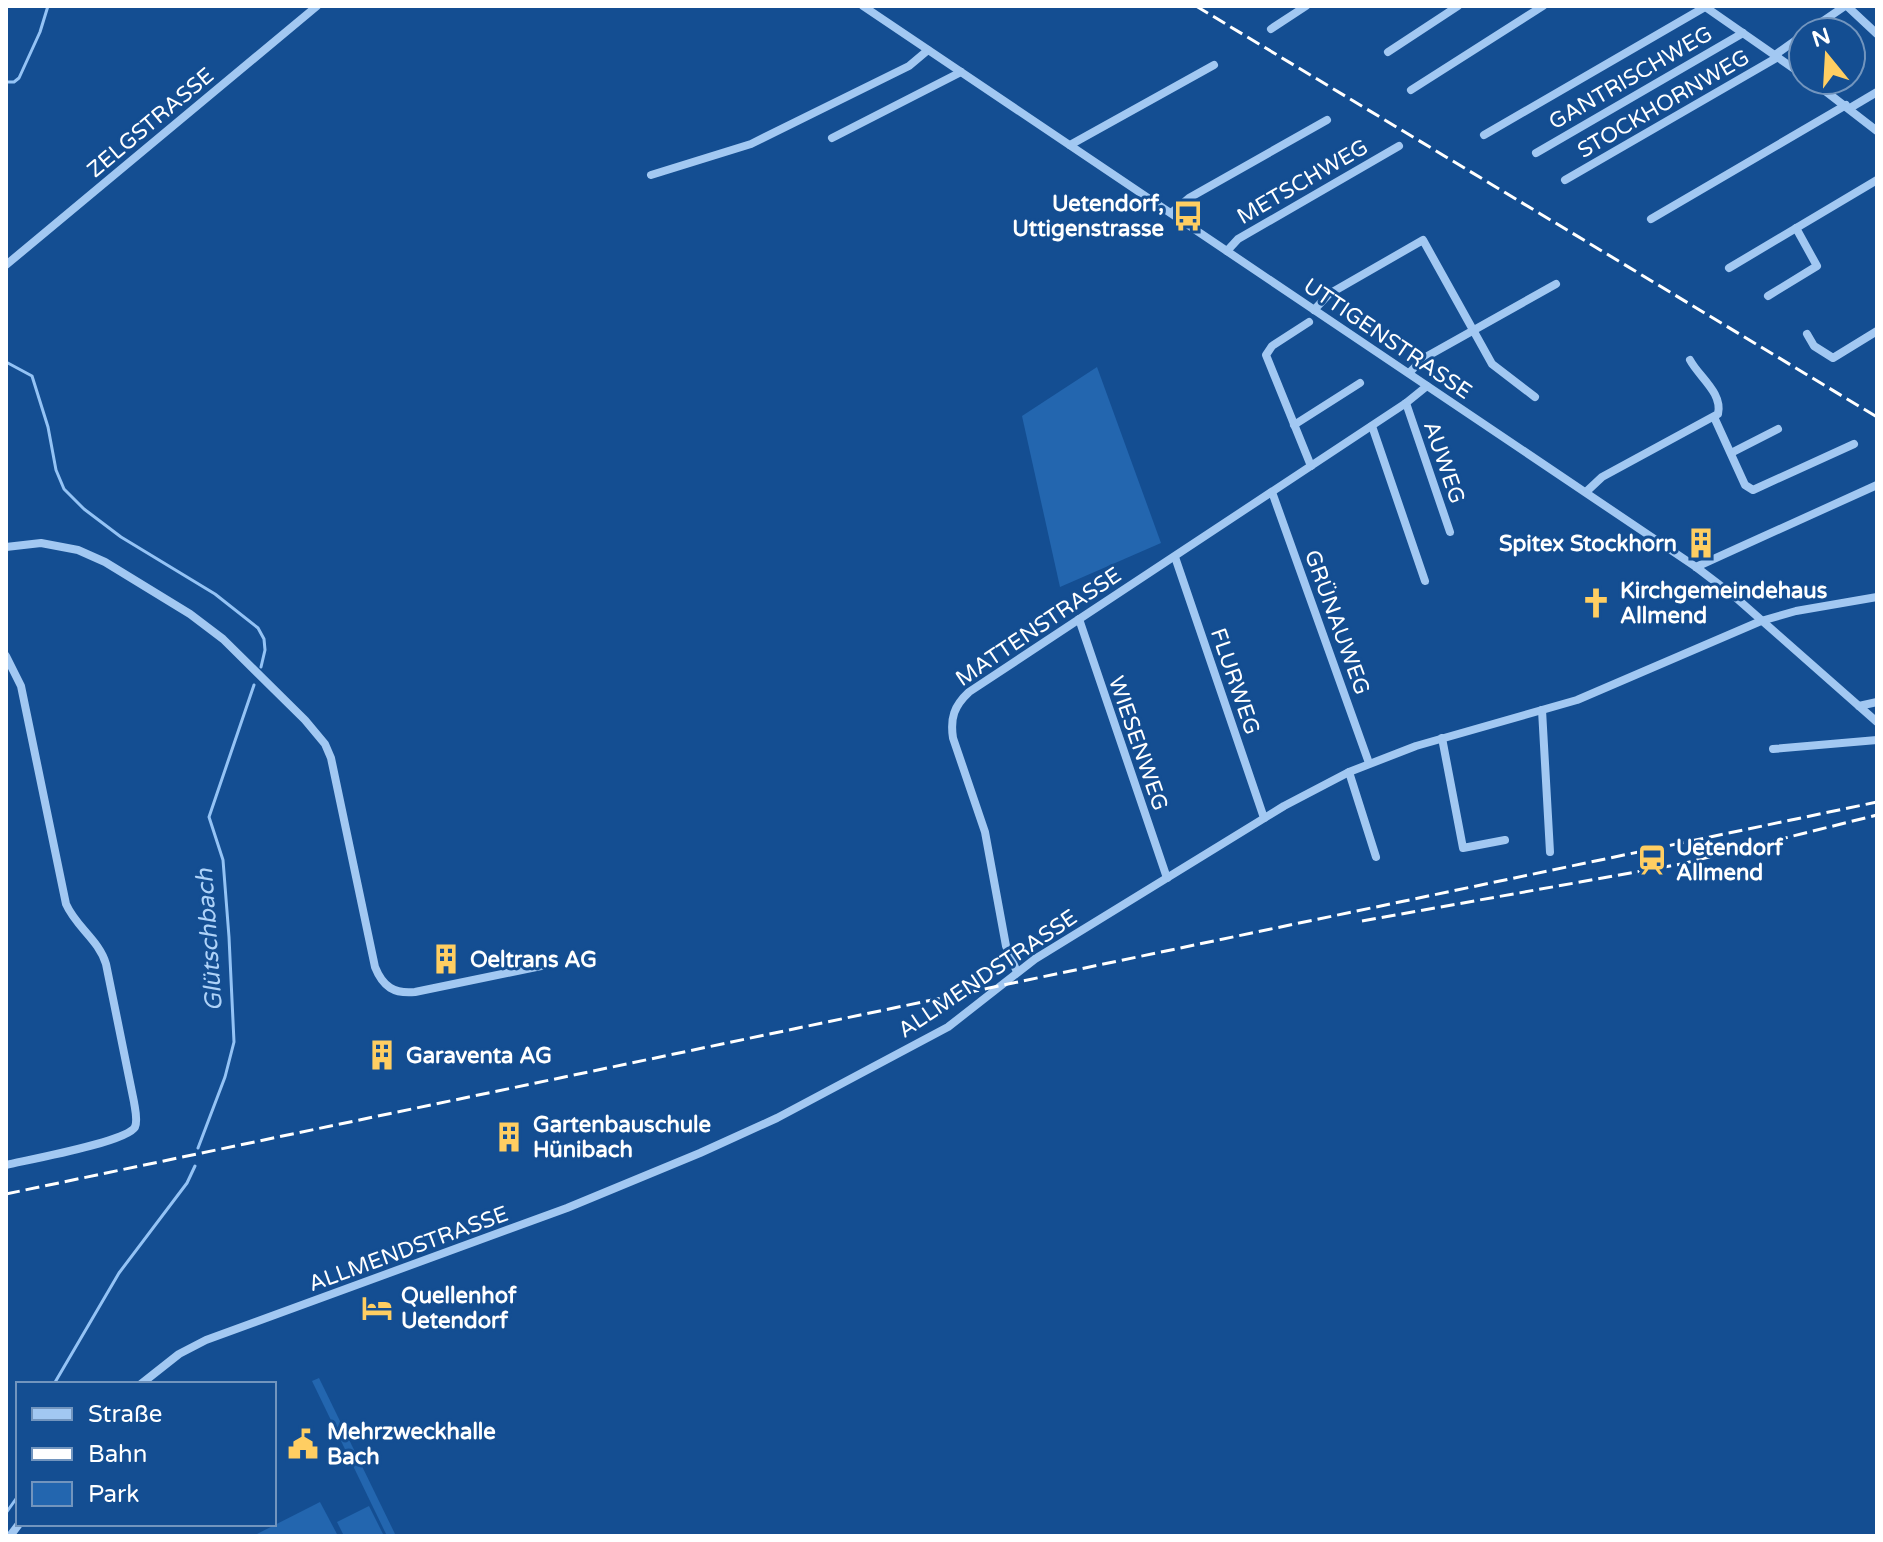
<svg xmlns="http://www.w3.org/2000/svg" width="1883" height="1542" viewBox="0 0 1883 1542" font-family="'Varela Round',sans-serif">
  <rect width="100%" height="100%" fill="#144e92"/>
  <g fill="#2366af">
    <polygon points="1097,367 1161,543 1060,587 1022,416"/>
    <polygon points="319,1378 396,1536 387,1536 312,1381"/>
    <polygon points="320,1502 338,1536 253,1536"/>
    <polygon points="369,1506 384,1536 344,1536 337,1522"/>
  </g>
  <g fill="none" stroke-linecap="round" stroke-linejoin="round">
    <g stroke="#94c3f5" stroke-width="3">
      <polyline points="6,82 14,82 19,78 40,32 48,6"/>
      <polyline points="6,362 32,376 48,427 56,470 64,489 84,509 121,537 215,594 258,628 264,639 265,650 261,667"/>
      <polyline points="198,1148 225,1077 234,1042 229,937 223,860 209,817 254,685"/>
      <polyline points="54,1384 119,1273 187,1183 195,1166"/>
      <polyline points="6,1513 18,1496"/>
    </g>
    <g stroke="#a2c8f2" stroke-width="8">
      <polyline points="863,6 1696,567 1734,596 1877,722"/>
      <polyline points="1704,6 1803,75"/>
      <polyline points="1847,6 1877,34"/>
      <polyline points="1271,29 1306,6"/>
      <polyline points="1807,32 1845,6"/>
      <polyline points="1388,52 1458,6"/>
      <polyline points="1775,55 1803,35"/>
      <polyline points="1811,80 1877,131"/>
      <polyline points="1411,90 1543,6"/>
      <polyline points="1850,108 1877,92"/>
      <polyline points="1484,135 1705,7"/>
      <polyline points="832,138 961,72"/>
      <polyline points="1070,145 1214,65"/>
      <polyline points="1536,153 1743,33"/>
      <polyline points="651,175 751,144 909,66 928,50"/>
      <polyline points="1565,180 1778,57"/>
      <polyline points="1171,213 1189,198 1327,120"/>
      <polyline points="1651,219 1846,105"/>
      <polyline points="1227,251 1238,239 1399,146"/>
      <polyline points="6,265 317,6"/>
      <polyline points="1729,268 1877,180"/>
      <polyline points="1768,296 1817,266 1796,228"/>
      <polyline points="1314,310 1329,294 1423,240 1492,364 1535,397"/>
      <polyline points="1309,322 1272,346 1266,355 1311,466"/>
      <polyline points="1807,334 1814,346 1833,358 1877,331"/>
      <polyline points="1409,373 1424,358 1556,284"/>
      <polyline points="1406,403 1450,532"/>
      <polyline points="1714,417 1745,485 1753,490 1854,444"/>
      <polyline points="1294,425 1360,383"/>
      <polyline points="1372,426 1425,581"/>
      <polyline points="1731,453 1778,429"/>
      <polyline points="1272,492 1369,763"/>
      <path d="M1586,492L1602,477L1718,414C1723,393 1699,377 1690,360"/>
      <path d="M6,547L41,543L78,550L105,562L190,614L223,639L305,720L325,744L331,758L375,967C383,987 394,994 415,992L546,965"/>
      <polyline points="1175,557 1264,818"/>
      <polyline points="1696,567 1877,485"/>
      <polyline points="1079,619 1167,878"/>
      <path d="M6,656L21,686L66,904C76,927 99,940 106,964L134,1102C135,1109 138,1120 135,1127C127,1142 27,1160 6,1165"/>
      <polyline points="1859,706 1877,702"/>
      <polyline points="1542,710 1550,852"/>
      <polyline points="1442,738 1463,848 1505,840"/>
      <polyline points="1773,749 1877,740"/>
      <polyline points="1349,772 1376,857"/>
      <path d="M1017,972L1006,946L985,832L953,738C950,718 954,706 969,692L1406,403L1427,386"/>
      <polyline points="141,1384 179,1354 206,1340 567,1208 700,1153 777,1118 948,1027 1035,959 1284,806 1349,772 1416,746 1577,700 1761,621 1796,611 1877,597"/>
      <polyline points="10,1536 19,1524"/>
    </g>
    <g stroke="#fff" stroke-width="3" stroke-dasharray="14 6" stroke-linecap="butt">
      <polyline points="1196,6 1877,417"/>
      <polyline points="1362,921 1681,864 1877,815"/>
      <polyline points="6,1194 1877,802"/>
    </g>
  </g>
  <defs>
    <g id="bus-bare" transform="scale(2.4)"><path d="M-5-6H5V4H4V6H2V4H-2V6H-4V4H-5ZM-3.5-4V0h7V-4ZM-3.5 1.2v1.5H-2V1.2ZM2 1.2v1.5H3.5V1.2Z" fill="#ffce62" stroke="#144e92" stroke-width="2.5" paint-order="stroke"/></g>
    <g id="building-bare" transform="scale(2.4)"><path d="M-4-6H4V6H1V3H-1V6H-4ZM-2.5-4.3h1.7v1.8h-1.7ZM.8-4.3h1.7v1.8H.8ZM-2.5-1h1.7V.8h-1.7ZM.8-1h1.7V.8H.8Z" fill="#ffce62" stroke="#144e92" stroke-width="2.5" paint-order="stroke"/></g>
    <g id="church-bare" transform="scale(2.4)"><path d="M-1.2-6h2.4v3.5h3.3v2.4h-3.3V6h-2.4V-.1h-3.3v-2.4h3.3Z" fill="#ffce62" stroke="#144e92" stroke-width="2.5" paint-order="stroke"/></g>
    <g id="station-bare" transform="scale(2.4)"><path d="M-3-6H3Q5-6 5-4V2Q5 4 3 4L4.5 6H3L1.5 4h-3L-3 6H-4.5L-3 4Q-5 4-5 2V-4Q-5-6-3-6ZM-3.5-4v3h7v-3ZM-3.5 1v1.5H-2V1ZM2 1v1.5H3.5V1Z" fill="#ffce62" stroke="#144e92" stroke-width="2.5" paint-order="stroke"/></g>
    <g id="hotel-bare" transform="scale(2.4)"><path d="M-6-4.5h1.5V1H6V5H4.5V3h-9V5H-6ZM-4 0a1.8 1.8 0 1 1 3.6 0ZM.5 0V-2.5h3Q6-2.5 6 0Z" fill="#ffce62" stroke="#144e92" stroke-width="2.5" paint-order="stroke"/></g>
    <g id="civic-bare" transform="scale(2.4)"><path d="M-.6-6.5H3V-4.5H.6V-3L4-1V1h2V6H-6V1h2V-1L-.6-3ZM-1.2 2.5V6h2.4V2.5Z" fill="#ffce62" stroke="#144e92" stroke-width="2.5" paint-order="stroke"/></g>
  </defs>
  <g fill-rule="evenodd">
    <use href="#bus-bare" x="1188" y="216"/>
    <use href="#building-bare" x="1701" y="543"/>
    <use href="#church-bare" x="1596" y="603"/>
    <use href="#station-bare" x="1652" y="860"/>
    <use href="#building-bare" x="446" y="959"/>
    <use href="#building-bare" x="382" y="1055"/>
    <use href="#building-bare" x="509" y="1137"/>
    <use href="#hotel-bare" x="377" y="1308"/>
    <use href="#civic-bare" x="303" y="1444"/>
  </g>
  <g text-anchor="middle" stroke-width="6" stroke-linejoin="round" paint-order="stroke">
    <g font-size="22" fill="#fff" stroke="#144e92">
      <text transform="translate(1630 77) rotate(-30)" y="8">GANTRISCHWEG</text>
      <text transform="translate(1663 103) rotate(-30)" y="8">STOCKHORNWEG</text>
      <text transform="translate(150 122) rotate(-40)" y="8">ZELGSTRASSE</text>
      <text transform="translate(1302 181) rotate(-30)" y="8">METSCHWEG</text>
      <text transform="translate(1388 338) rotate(34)" y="8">UTTIGENSTRASSE</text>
      <text transform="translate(1445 462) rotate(71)" y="8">AUWEG</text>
      <text transform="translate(1338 622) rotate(70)" y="8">GRÜNAUWEG</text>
      <text transform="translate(1038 626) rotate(-34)" y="8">MATTENSTRASSE</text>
      <text transform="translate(1236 681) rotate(71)" y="8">FLURWEG</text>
      <text transform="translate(1139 743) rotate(71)" y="8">WIESENWEG</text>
      <text transform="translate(987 973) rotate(-34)" y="8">ALLMENDSTRASSE</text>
      <text transform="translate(408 1248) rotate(-20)" y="8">ALLMENDSTRASSE</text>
    </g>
    <g font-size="22" font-weight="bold" fill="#fff" stroke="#144e92" text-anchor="start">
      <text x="1164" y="211" text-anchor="end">Uetendorf,<tspan x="1164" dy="25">Uttigenstrasse</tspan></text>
      <text x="1677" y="551" text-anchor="end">Spitex Stockhorn</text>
      <text x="1620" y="598">Kirchgemeindehaus<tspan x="1620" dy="25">Allmend</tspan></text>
      <text x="1676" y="855">Uetendorf<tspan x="1676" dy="25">Allmend</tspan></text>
      <text x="470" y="967">Oeltrans AG</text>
      <text x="406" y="1063">Garaventa AG</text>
      <text x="533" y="1132">Gartenbauschule<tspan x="533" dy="25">Hünibach</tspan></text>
      <text x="401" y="1303">Quellenhof<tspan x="401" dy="25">Uetendorf</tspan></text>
      <text x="327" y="1439">Mehrzweckhalle<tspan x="327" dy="25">Bach</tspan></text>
    </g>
    <g font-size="24" font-style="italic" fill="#aed2f8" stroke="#144e92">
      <text transform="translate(209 940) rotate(-94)" y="8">Glütschbach</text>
    </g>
  </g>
  <rect width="1883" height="1542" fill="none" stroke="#ffffff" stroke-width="16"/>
  <rect x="16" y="1382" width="260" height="144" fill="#144e92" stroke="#7295be" stroke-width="2"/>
  <rect x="32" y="1408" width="40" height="12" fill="#a2c8f2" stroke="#7295be" stroke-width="2"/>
  <text x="88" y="1422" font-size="24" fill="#ffffff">Straße</text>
  <rect x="32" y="1448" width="40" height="12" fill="#ffffff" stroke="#7295be" stroke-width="2"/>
  <text x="88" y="1462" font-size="24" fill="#ffffff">Bahn</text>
  <rect x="32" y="1482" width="40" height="24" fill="#2366af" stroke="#7295be" stroke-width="2"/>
  <text x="88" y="1502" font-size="24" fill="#ffffff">Park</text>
  <g transform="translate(1827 56) rotate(342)"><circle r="38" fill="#144e92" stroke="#7295be" stroke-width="2"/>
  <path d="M0-6L14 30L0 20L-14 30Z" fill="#ffce62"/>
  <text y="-12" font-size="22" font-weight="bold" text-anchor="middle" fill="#ffffff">N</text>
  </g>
</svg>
